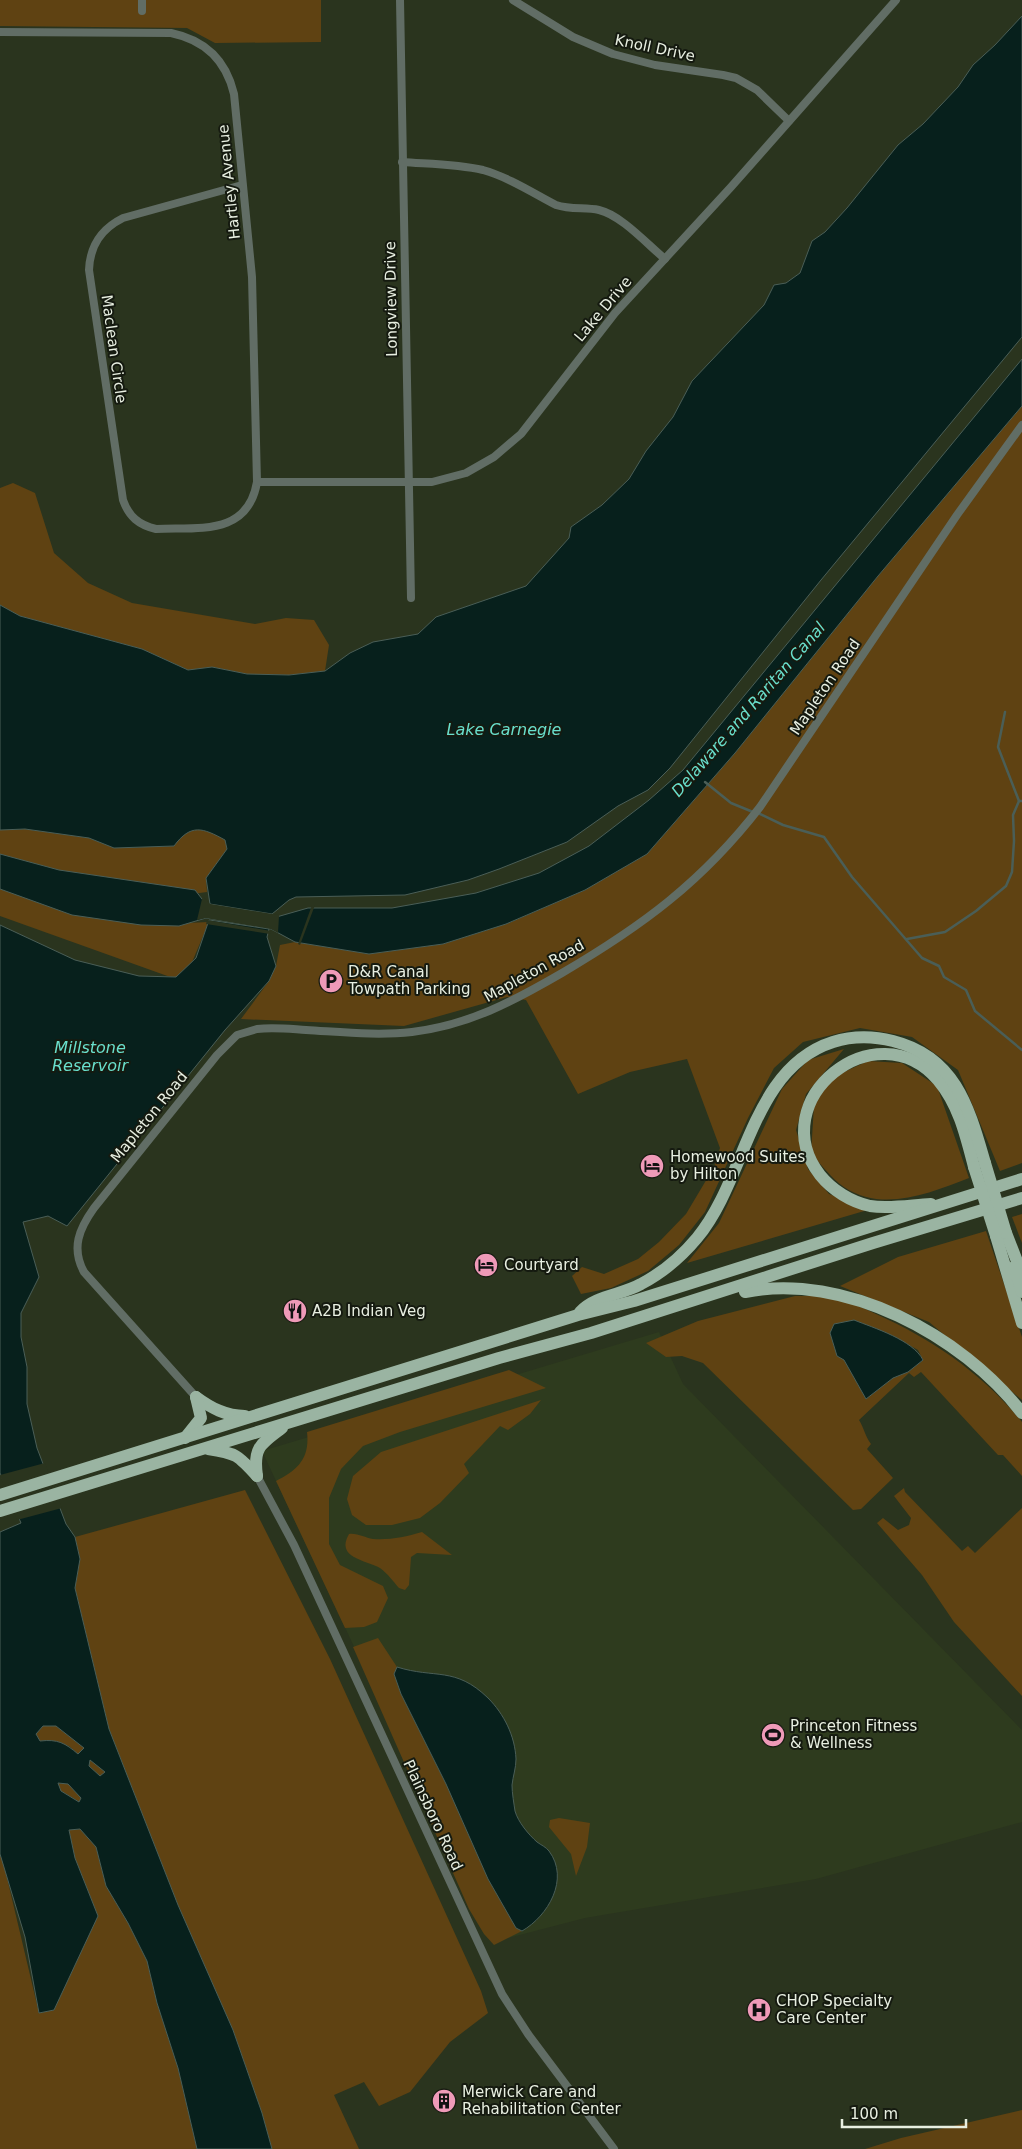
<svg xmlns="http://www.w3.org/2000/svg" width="1022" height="2149" viewBox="0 0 1022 2149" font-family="'DejaVu Sans',sans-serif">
  <rect width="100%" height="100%" fill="#2a341e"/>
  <polygon fill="#2e3b1e" points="659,1332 683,1384 1022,1730 1022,1822 816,1879 585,1918 493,1942 262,1451"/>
  <g fill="#5f4212" fill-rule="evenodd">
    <polygon points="0,0 321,0 321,42 215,43 187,28 0,26"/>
    <polygon points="1022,406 1022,1163 1000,1171 958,1070 912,1037 860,1028 803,1042 774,1068 748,1118 705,1212 679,1245 648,1271 611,1288 581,1294 572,1276 582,1267 604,1274 638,1259 659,1242 686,1214 714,1167 720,1148 687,1059 630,1072 578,1094 526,1000 507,997 404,1026 241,1019 269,981 276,966 280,945 295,942 369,954 443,944 506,924 585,890 647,854 735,753 878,576"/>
    <polygon points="13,483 35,493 54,553 88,583 132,603 255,624 286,618 314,620 329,645 325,671 289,675 247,674 212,667 188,670 142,649 20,616 0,605 0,488"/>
    <path d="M25,829L89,838L114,848L174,846C191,823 203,828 226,840L227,850L206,878L207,892L192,894L187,923L209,922L187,974L173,978L0,916V830Z"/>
    <polygon points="844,1049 806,1094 796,1130 808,1169 829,1194 871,1209 687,1263 719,1223 782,1089 808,1060"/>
    <path d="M868,1061L902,1063L937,1086L969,1178C930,1193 883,1213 844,1187C832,1179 821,1164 811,1154L814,1105L833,1077Z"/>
    <polygon points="1022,1214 1022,1243 1012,1217"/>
    <polygon points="986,1231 1022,1337 1022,1400 929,1322 840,1286 898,1257"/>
    <path d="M795,1296C804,1296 813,1296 822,1296C841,1298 859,1306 876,1314C932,1339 983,1374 1022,1422V1476L1003,1455H998L921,1372L914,1377L909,1373L859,1420C864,1428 865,1436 871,1444L867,1449L893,1478L861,1509L853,1510L703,1363L682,1356L666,1357L646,1343L698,1321ZM883,1331L918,1350L923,1360L908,1372L893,1378L866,1399L844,1360Z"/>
    <path d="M509,1370L546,1388L400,1432L363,1446L341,1469L329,1498V1544L340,1565L383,1586L388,1598L377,1622L364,1627L345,1628L276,1481C298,1470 310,1458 307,1432Z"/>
    <polygon points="541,1400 530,1414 508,1430 500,1426 464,1464 469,1473 440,1503 420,1518 392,1525 366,1525 352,1515 347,1499 353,1476 381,1452"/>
    <polygon points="904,1488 905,1492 962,1551 968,1546 975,1553 1022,1508 1022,1696 954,1622 922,1575 877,1523 883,1518 898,1530 909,1525 911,1518 894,1496"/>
    <polygon points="245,1490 330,1659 481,1991 488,2013 450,2042 410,2092 379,2106 364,2082 334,2095 359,2149 272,2149 262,2113 233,2030 178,1905 109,1729 75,1588 80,1559 75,1537"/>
    <path d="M422,1532L452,1555L417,1553L411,1557L409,1585L405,1590L399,1588C393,1581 388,1574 380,1568C366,1560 335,1558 349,1534C358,1533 365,1538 373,1539C391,1540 405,1537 422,1532Z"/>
    <polygon points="378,1638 397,1667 394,1674 401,1694 446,1784 488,1879 516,1927 522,1931 494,1945 484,1934 469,1909 353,1647"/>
    <polygon points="43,1726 56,1726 84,1748 79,1755 69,1746 40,1741 36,1734"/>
    <polygon points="90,1760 106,1772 100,1776 89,1766"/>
    <polygon points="58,1783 68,1784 81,1798 80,1802 61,1791"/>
    <polygon points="559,1818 590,1823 587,1847 576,1876 571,1854 549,1827 550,1820"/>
    <polygon points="80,1829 96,1847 106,1886 128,1923 147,1961 157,2003 178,2068 197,2149 0,2149 0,1854 3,1861 39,2013 98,1916 75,1858 69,1830"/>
    <polygon points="1022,2110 1022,2149 865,2149 901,2138"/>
  </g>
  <g fill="#07201c" stroke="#4a5e57" fill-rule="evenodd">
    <path d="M1022,16V337L821,580L670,768L648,790L618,806L567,842L499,869L468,880L405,895L296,897L289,900L272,914L210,904L206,878L227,849L225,840C203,828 191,823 174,846L114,848L89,838L25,829L0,830V605L20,616L142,649L188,670L212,667L247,674L289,675L325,671L350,653L373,642L418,634L436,617L526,586L569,538L571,527L602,505L629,479L646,451L673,417L692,381L764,305L774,285L786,283L800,273L812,241L825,232L847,208L898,145L923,124L958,87L973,65L995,45Z"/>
    <polygon points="1022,359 1022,406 878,576 735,753 647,854 585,890 506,924 443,944 369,954 295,942 271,929 206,918 179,926 141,925 72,915 0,889 0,854 59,870 195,890 209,908 273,918 308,908 392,908 476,893 539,873 589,846 649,800 683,770"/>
    <path d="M209,920L269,929L267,937L276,966L269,981L225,1030L67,1226L48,1216L23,1222L39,1277L21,1313V1337L27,1367V1404L37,1448L66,1524L75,1537L80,1559L75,1588L109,1729L178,1905L233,2030L262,2113L272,2149H197L178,2068L157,2003L147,1961L128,1923L106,1886L96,1847L80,1829L69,1830L75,1858L98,1916L54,2010L39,2013L25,1937L0,1854V1532L21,1523L0,1473V925L75,960L139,976L176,977L196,958ZM43,1726H56L84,1748L78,1754C65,1743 58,1739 40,1741L36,1734ZM90,1760L105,1772L100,1776L89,1766ZM58,1783L68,1784L81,1798L79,1802L61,1791Z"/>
    <path d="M854,1320C874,1328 913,1340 923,1360L908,1372L893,1378L866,1399L844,1360L837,1356L830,1333L834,1324Z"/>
    <path d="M397,1667C435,1679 455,1666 488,1698C504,1714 515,1736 516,1759C516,1768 513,1776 512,1785C512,1793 514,1804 515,1811C518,1822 529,1835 537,1842C541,1845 546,1847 549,1851C570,1879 548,1916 522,1931L516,1928L488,1879L446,1784L401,1694L394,1674Z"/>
  </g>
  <g fill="#2a341e">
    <polygon points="204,897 210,904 272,914 277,913 274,915 278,914 279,916 278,933 271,929 206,918 197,920 202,899"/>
    <polygon points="312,905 315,905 300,945 298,944"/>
    <polygon points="207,920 271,931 270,934 206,924"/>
    <polygon points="45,1463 62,1508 17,1520 0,1475"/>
  </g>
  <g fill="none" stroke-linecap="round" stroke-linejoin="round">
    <g stroke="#4a5e57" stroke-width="2.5">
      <polyline points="1005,712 998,747 1019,801"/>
      <polyline points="705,782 731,803 753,812"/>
      <polyline points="758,813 783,825 824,837 852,877 922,958 939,966 944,977 966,990 975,1011 1022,1050"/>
      <polyline points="907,939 945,932 976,911 1006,886 1012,872 1014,841 1013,815 1019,801 1022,801"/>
    </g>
    <g stroke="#616d65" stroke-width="8">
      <polyline points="142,0 142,11"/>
      <polyline points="400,0 411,598"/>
      <polyline points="513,0 573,37 613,54 655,65 723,75 736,78 757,90 789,121"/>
      <path d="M0,32L171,33C205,40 226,60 234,94L252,277L257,482C248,536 199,527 156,529C139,525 129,517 123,500L89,270C90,245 101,229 123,218L242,185"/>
      <path d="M402,162C429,164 457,164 483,170C508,177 533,193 556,205C571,210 585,207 599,210C621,215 647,244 665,259"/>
      <polyline points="257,482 432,482 466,473 494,457 521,434 615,313 731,187 896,0"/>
      <path d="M196,1397L84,1272C71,1248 79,1229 94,1208L217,1055L237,1035L257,1029C274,1027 290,1029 306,1030C341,1032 377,1036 412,1032C469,1025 512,1002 562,973C642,926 702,882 760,807L957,515L1022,425"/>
      <polyline points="257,1476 294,1545 502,1994 528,2034 614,2149"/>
    </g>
    <g stroke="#9ab4a2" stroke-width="12">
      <path d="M931,1204C911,1205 890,1209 870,1206C851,1202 832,1190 820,1175C762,1100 876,1008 938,1080C959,1105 966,1136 974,1167"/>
      <polyline points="1006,1233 1022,1274"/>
      <polyline points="996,1236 1022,1323"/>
      <polyline points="1014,1267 1022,1292"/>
      <path d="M745,1292C844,1272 962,1335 1022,1413"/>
      <path d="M580,1312C596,1295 622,1295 641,1284C662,1273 682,1256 697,1238C747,1178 751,1068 833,1042C852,1036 873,1036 893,1041C956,1057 969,1108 985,1163"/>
      <path d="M196,1397C211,1408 226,1416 245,1416"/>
      <polyline points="185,1438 201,1418 196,1397"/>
      <path d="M208,1449C236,1453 238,1455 257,1476"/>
      <path d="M257,1476C253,1448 260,1444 282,1428"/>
      <polyline points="0,1495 578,1315 634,1301 1022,1179"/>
      <polyline points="0,1511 499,1358 591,1333 873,1243 1022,1198"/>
    </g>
    <g stroke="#9ab4a2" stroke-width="12">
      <polyline points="985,1163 1006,1233"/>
      <polyline points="974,1167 996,1236"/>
    </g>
  </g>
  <defs>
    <g id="parking-disc" transform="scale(1.25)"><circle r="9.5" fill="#ef9ab8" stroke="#151a10"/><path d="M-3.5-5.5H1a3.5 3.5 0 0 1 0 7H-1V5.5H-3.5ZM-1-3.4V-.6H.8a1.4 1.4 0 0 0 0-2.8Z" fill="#111"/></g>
    <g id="hotel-disc" transform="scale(1.25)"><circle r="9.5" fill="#ef9ab8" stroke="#151a10"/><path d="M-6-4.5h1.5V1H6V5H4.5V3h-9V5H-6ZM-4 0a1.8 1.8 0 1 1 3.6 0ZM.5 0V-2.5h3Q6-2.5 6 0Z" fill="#111"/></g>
    <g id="restaurant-disc" transform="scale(1.25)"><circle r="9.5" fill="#ef9ab8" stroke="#151a10"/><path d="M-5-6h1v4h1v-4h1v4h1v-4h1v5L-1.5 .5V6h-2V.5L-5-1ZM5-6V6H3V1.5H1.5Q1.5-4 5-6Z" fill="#111"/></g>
    <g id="stadium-disc" transform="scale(1.25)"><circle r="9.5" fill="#ef9ab8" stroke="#151a10"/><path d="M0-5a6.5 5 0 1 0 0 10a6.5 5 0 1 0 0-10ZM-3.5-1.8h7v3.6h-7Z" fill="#111"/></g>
    <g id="hospital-disc" transform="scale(1.25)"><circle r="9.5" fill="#ef9ab8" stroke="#151a10"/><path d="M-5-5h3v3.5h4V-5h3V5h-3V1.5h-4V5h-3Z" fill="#111"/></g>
    <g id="building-disc" transform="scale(1.25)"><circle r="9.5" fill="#ef9ab8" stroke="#151a10"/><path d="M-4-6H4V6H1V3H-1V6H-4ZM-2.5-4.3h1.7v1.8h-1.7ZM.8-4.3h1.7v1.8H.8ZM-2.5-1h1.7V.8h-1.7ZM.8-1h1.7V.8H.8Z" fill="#111"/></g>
  </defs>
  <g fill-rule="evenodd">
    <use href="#parking-disc" x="331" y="981"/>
    <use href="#hotel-disc" x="652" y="1166"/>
    <use href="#hotel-disc" x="486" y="1265"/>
    <use href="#restaurant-disc" x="295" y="1311"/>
    <use href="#stadium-disc" x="773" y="1735"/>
    <use href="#hospital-disc" x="759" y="2010"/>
    <use href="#building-disc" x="444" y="2101"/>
  </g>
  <g text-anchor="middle" stroke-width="4" stroke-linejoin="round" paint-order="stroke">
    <g font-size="15" fill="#e8efe1" stroke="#151a10">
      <text transform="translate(655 48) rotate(12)" y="5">Knoll Drive</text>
      <text transform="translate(229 182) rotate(-96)" y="5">Hartley Avenue</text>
      <text transform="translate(391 299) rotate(-91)" y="5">Longview Drive</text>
      <text transform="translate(603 309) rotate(-50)" y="5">Lake Drive</text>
      <text transform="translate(114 349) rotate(82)" y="5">Maclean Circle</text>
      <text transform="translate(825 687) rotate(-56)" y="5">Mapleton Road</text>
      <text transform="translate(534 971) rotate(-29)" y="5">Mapleton Road</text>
      <text transform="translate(149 1117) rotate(-51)" y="5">Mapleton Road</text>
      <text transform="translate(433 1815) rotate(65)" y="5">Plainsboro Road</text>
    </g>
    <g font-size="15" fill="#e8efe1" stroke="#151a10" text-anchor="start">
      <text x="348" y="977">D&amp;R Canal<tspan x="348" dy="17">Towpath Parking</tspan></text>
      <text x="670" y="1162">Homewood Suites<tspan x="670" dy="17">by Hilton</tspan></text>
      <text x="504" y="1270">Courtyard</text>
      <text x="312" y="1316">A2B Indian Veg</text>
      <text x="790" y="1731">Princeton Fitness<tspan x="790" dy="17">&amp; Wellness</tspan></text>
      <text x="776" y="2006">CHOP Specialty<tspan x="776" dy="17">Care Center</tspan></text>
      <text x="462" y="2097">Merwick Care and<tspan x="462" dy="17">Rehabilitation Center</tspan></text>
    </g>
    <g font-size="16" font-style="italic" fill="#69dfcc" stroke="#151a10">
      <text transform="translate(748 709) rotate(-49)" y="6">Delaware and Raritan Canal</text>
      <text x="504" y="735">Lake Carnegie</text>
      <text x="90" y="1053">Millstone<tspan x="90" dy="18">Reservoir</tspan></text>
    </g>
  </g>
  <path d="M842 2119v8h124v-8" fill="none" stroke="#e8efe1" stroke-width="2.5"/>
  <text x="850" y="2119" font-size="15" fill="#e8efe1" stroke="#151a10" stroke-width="4" paint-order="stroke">100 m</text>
</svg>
